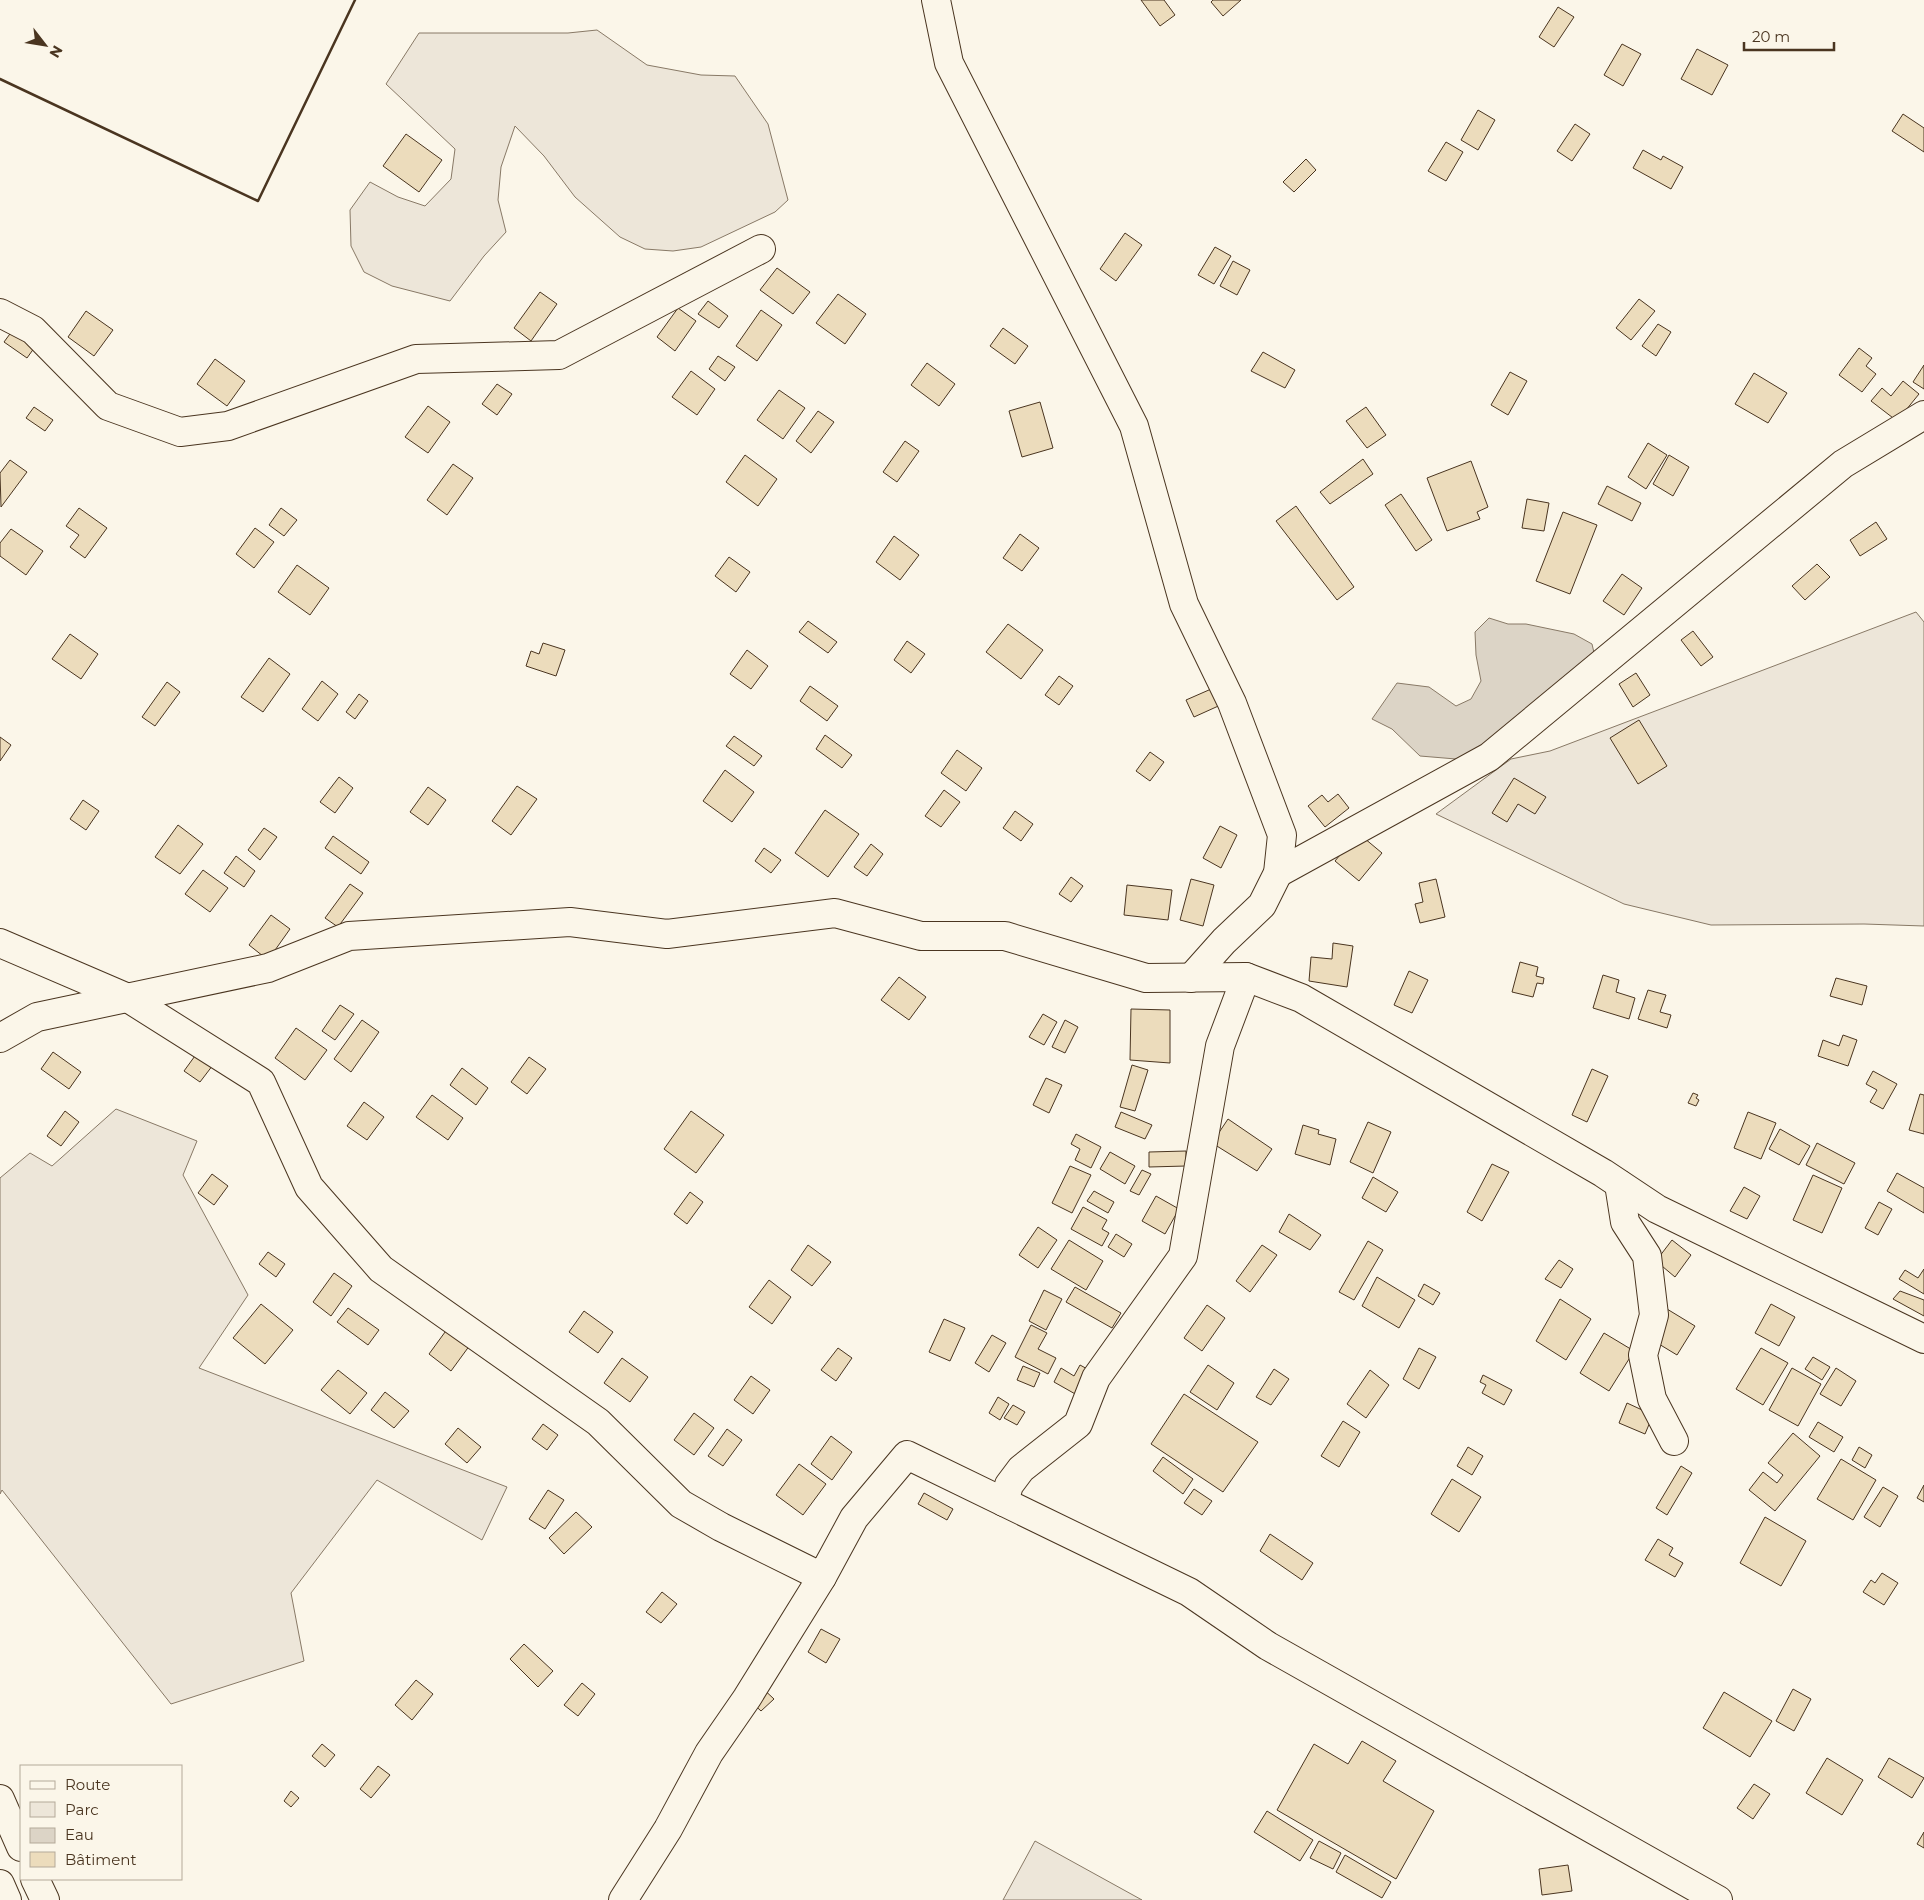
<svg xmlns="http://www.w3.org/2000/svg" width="1924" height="1900" viewBox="0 0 1924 1900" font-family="Montserrat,sans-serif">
  <rect width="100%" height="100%" fill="#fbf6e9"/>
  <g fill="#ede6d9" stroke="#887966">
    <polygon points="597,30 647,65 701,75 735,76 768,124 788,200 775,212 701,247 673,251 645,249 620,237 575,197 544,156 515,126 501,167 498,200 506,232 484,256 450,301 392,286 364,272 351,246 350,210 370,182 398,197 425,206 451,179 455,149 386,84 419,33 568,33"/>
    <polygon points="1916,612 1924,622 1924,926 1864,924 1711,925 1624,904 1436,814 1511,759 1550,751"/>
    <polygon points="116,1109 197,1141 183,1175 248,1295 199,1368 507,1487 482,1540 377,1480 291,1593 304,1661 171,1704 2,1490 0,1494 0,1178 30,1153 52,1166"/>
    <polygon points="1035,1841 1142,1900 1003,1900"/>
  </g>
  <polygon fill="#dcd4c6" stroke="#887966" points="1489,618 1508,624 1526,624 1574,634 1592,644 1595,657 1500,737 1456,759 1420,756 1392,729 1372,719 1397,683 1429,687 1456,706 1471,699 1481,681 1476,655 1475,632"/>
  <g fill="#ecdcbc" stroke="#4a3520">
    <polygon points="1141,0 1164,0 1175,15 1160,26"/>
    <polygon points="1213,0 1241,0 1223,16 1211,2"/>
    <polygon points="1558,7 1574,17 1554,47 1539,37"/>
    <polygon points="1622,44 1641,54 1623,86 1604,75"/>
    <polygon points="1697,49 1728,65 1712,95 1681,79"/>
    <polygon points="1478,110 1495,120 1478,150 1461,140"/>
    <polygon points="1903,114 1924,128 1924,152 1892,131"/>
    <polygon points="1575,124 1590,134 1572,161 1557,151"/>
    <polygon points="406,134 442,160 419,192 383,166"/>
    <polygon points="1446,142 1463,152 1446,181 1428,171"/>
    <polygon points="1643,150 1661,160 1663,156 1683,167 1671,189 1633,168"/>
    <polygon points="1306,159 1316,170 1294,192 1283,182"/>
    <polygon points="1125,233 1142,245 1116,281 1100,269"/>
    <polygon points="1215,247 1231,256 1214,284 1198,275"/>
    <polygon points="1233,261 1250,270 1237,295 1220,286"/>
    <polygon points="777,268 810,292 793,314 760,290"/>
    <polygon points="540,292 557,304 531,341 514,328"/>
    <polygon points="838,294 866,314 845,344 816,323"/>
    <polygon points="1639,299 1655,311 1631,340 1616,328"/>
    <polygon points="708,301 728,316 719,328 698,314"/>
    <polygon points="678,308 696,321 675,351 657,337"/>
    <polygon points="761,310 782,325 757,361 736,346"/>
    <polygon points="86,311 113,330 94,356 68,337"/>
    <polygon points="1658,324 1671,332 1656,356 1642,346"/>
    <polygon points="15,327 37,344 27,358 4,342"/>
    <polygon points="1003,328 1028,346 1015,364 990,346"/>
    <polygon points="1859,348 1872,358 1866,366 1876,374 1862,392 1839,375"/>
    <polygon points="1263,352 1295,370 1285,388 1251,371"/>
    <polygon points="718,356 735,367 725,381 709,369"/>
    <polygon points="215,359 245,381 227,406 197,384"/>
    <polygon points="927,363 955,384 939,406 911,385"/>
    <polygon points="1924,365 1924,389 1913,382"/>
    <polygon points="691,371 715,389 697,415 672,397"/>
    <polygon points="1510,372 1527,381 1508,415 1491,405"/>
    <polygon points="1754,373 1787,393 1768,423 1735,404"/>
    <polygon points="1903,381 1919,394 1897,421 1871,401 1882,388 1891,396"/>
    <polygon points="497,384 512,394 497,415 482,404"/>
    <polygon points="779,390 805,408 783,439 757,420"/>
    <polygon points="1040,402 1053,448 1022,457 1009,411"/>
    <polygon points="428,406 450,422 428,453 405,437"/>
    <polygon points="34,407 53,420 45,431 26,418"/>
    <polygon points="1366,407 1386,435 1367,448 1346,421"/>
    <polygon points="818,411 834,422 811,453 796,441"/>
    <polygon points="905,441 919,451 897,482 883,472"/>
    <polygon points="1648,443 1667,455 1646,489 1628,477"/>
    <polygon points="745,455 777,479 758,506 726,482"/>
    <polygon points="1669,455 1689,467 1673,496 1653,484"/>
    <polygon points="1363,459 1373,474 1330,504 1320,492"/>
    <polygon points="10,460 27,472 1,507 0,473"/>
    <polygon points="1471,461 1488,507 1477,512 1480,519 1447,531 1427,478"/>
    <polygon points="453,464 473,478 447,515 427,500"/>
    <polygon points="1607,486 1641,503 1632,521 1598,504"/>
    <polygon points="1401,494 1432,540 1416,551 1385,505"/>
    <polygon points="1527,499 1549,503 1544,531 1522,528"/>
    <polygon points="1296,506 1354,587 1337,600 1276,521"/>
    <polygon points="79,508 107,528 85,558 70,547 79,535 66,526"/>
    <polygon points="281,508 297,520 284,536 269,525"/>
    <polygon points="1563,512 1597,525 1570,594 1536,581"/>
    <polygon points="1876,522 1887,539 1860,556 1850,540"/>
    <polygon points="255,528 274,542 254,568 236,554"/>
    <polygon points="11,529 43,551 26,575 0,556 0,543"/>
    <polygon points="1020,534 1039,548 1022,571 1003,558"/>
    <polygon points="894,536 919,555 900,580 876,562"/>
    <polygon points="729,557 750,572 736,592 715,576"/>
    <polygon points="1817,564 1830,577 1805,600 1792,586"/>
    <polygon points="297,565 329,588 310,615 278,592"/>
    <polygon points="1622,574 1642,588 1624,615 1603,601"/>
    <polygon points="808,621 837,642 828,653 799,632"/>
    <polygon points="1008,624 1043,650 1021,679 986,652"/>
    <polygon points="1693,631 1713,657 1701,666 1681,640"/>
    <polygon points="70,634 98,654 81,679 52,659"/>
    <polygon points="907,641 925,654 911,673 894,660"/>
    <polygon points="543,643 565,650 556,676 526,666 531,651 539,654"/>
    <polygon points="747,650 768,666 751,689 730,674"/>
    <polygon points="269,658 290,674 263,712 241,697"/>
    <polygon points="1636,673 1650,695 1633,707 1619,684"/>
    <polygon points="1059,676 1073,686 1059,705 1045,695"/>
    <polygon points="322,681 338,694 318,721 302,709"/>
    <polygon points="167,682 180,692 155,726 142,717"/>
    <polygon points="810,686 838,706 827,721 800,701"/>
    <polygon points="1218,686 1225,703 1194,717 1186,700"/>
    <polygon points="359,694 368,701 355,719 346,712"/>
    <polygon points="1639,720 1667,766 1638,784 1610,738"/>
    <polygon points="825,735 852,755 842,768 816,749"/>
    <polygon points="734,736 762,756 754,766 726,746"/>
    <polygon points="0,737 11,745 0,761"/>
    <polygon points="957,750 982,768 966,791 941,773"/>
    <polygon points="1150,752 1164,762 1150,781 1136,771"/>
    <polygon points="725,770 754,792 732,822 703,801"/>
    <polygon points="339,777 353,788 335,813 320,802"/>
    <polygon points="1514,778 1546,797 1535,814 1518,804 1507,822 1492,813"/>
    <polygon points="517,786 537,799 511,835 492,821"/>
    <polygon points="428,787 446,800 428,825 410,812"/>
    <polygon points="944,790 960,802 941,827 925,816"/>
    <polygon points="1338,794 1349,808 1325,827 1308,806 1322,795 1328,802"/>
    <polygon points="83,800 99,811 86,830 70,819"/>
    <polygon points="825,810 859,834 828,877 795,853"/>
    <polygon points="1015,811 1033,824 1021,841 1003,828"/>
    <polygon points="178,825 203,844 180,874 155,857"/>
    <polygon points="1220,826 1237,835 1221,868 1203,858"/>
    <polygon points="264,828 277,837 260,860 248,850"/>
    <polygon points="1358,833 1382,853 1359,881 1335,861"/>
    <polygon points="333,836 369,862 361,874 325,848"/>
    <polygon points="871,844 883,854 867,876 854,867"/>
    <polygon points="764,848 781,860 771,873 755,861"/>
    <polygon points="236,856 255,871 244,887 224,873"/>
    <polygon points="203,870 228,888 210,912 185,894"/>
    <polygon points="1071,877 1083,886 1071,902 1059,894"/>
    <polygon points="1191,879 1214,885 1203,926 1180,920"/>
    <polygon points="1436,879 1445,917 1420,923 1415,904 1423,902 1419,883"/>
    <polygon points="350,884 363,893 338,927 325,918"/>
    <polygon points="1127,885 1172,890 1168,920 1124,915"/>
    <polygon points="271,915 290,929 268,960 249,945"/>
    <polygon points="1333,943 1353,946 1347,987 1309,981 1311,957 1332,959"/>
    <polygon points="1520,962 1538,967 1536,976 1544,978 1543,984 1537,983 1533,997 1512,992"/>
    <polygon points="1409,971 1428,980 1412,1013 1394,1005"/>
    <polygon points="1603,975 1619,980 1616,992 1635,998 1629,1019 1593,1008"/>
    <polygon points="899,977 926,997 909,1020 881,1000"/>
    <polygon points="1836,978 1867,986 1862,1005 1830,996"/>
    <polygon points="1648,990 1666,995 1660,1012 1671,1015 1667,1028 1638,1019"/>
    <polygon points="340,1005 354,1014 335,1040 322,1031"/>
    <polygon points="1131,1009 1170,1010 1170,1063 1130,1060"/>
    <polygon points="1043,1014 1057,1022 1044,1045 1029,1037"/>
    <polygon points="362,1020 379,1032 351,1072 334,1059"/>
    <polygon points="1065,1020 1078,1027 1065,1053 1052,1047"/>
    <polygon points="296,1028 327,1050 305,1080 275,1058"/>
    <polygon points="1843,1035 1857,1040 1848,1066 1818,1056 1823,1040 1839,1046"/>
    <polygon points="200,1049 216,1061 200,1082 184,1071"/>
    <polygon points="53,1052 81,1072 69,1089 41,1069"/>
    <polygon points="529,1057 546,1069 527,1094 511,1082"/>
    <polygon points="1132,1065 1148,1070 1135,1111 1120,1107"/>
    <polygon points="462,1068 488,1088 476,1105 450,1085"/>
    <polygon points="1592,1069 1608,1076 1587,1122 1572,1115"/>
    <polygon points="1873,1071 1897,1084 1883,1109 1870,1102 1877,1090 1866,1084"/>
    <polygon points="1046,1078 1062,1085 1049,1113 1033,1105"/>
    <polygon points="1693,1093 1698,1095 1696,1098 1699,1100 1696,1106 1688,1103"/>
    <polygon points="1920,1094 1924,1095 1924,1134 1909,1130"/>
    <polygon points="432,1095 463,1118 448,1140 416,1117"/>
    <polygon points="364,1102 384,1117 367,1140 347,1126"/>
    <polygon points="65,1111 79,1122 61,1146 47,1136"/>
    <polygon points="691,1111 724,1135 696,1173 664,1149"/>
    <polygon points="1121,1112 1152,1125 1145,1139 1115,1127"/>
    <polygon points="1748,1112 1776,1123 1761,1159 1734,1148"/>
    <polygon points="1228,1119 1272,1149 1257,1171 1212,1143"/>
    <polygon points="1368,1122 1391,1132 1373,1173 1350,1162"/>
    <polygon points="1303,1125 1319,1130 1318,1134 1336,1139 1330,1165 1295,1154"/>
    <polygon points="1780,1129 1810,1146 1799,1165 1769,1149"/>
    <polygon points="1076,1134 1101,1147 1091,1168 1075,1160 1080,1149 1071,1144"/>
    <polygon points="1817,1143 1855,1163 1844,1184 1806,1165"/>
    <polygon points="1186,1151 1186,1166 1149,1167 1149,1152"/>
    <polygon points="1110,1152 1135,1166 1125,1184 1100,1169"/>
    <polygon points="1492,1164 1509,1172 1482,1221 1467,1212"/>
    <polygon points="1070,1166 1091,1175 1072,1213 1052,1203"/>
    <polygon points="1142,1170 1151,1174 1139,1195 1130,1191"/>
    <polygon points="1897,1173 1924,1188 1924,1213 1887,1191"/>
    <polygon points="212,1174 228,1186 214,1205 198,1193"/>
    <polygon points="1813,1175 1842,1188 1822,1233 1793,1220"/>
    <polygon points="1373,1177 1398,1192 1386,1212 1362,1198"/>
    <polygon points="1744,1187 1760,1196 1747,1219 1730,1211"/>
    <polygon points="1094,1191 1114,1202 1108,1213 1087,1201"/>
    <polygon points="690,1192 703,1202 687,1224 674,1214"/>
    <polygon points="1156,1196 1179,1209 1165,1234 1142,1221"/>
    <polygon points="1879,1202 1892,1209 1878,1235 1865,1228"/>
    <polygon points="1083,1207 1107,1220 1102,1229 1109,1233 1102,1246 1071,1229"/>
    <polygon points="1289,1214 1321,1235 1310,1250 1279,1232"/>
    <polygon points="1038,1227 1057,1240 1038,1268 1019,1255"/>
    <polygon points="1116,1234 1132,1244 1124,1257 1108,1247"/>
    <polygon points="1069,1240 1103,1261 1086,1290 1051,1269"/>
    <polygon points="1672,1240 1691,1255 1675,1277 1656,1261"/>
    <polygon points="1368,1241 1383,1250 1354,1300 1339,1292"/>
    <polygon points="808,1245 831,1262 812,1286 791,1270"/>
    <polygon points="1262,1245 1277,1255 1250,1292 1236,1281"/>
    <polygon points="268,1252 285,1264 276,1277 259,1264"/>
    <polygon points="1559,1260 1573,1269 1561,1288 1545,1279"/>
    <polygon points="1924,1269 1924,1294 1899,1279 1905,1270 1918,1278"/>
    <polygon points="334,1273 352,1286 331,1316 313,1302"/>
    <polygon points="1377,1277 1415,1300 1399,1328 1362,1306"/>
    <polygon points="769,1280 791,1297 772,1324 749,1307"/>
    <polygon points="1424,1284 1440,1293 1433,1305 1418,1296"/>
    <polygon points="1075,1287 1121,1313 1112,1328 1066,1302"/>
    <polygon points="1044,1290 1062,1299 1046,1330 1029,1321"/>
    <polygon points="1900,1291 1924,1300 1924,1316 1893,1299"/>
    <polygon points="1560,1299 1591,1319 1566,1360 1536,1341"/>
    <polygon points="261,1304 293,1330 265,1364 233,1338"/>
    <polygon points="1771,1304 1795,1317 1779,1346 1755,1333"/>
    <polygon points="1207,1305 1225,1318 1202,1351 1184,1338"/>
    <polygon points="348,1308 379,1330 368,1345 337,1322"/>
    <polygon points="1667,1309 1695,1326 1677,1355 1649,1338"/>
    <polygon points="584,1311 613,1332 598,1353 569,1332"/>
    <polygon points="944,1319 965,1328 950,1361 929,1352"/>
    <polygon points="1031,1325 1047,1333 1038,1349 1056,1358 1048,1374 1015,1357"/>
    <polygon points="448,1328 470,1345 451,1371 429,1354"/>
    <polygon points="1604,1333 1634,1351 1609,1391 1580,1373"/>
    <polygon points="992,1335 1006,1343 989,1372 975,1363"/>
    <polygon points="838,1348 852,1358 836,1381 821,1370"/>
    <polygon points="1419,1348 1436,1357 1419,1389 1403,1379"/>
    <polygon points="1761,1348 1788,1363 1763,1405 1736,1389"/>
    <polygon points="1813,1357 1830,1367 1822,1380 1805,1369"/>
    <polygon points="622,1358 648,1377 630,1402 604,1383"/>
    <polygon points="1080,1365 1091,1371 1077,1395 1054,1382 1061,1368 1074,1376"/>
    <polygon points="1208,1365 1234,1383 1217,1410 1190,1392"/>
    <polygon points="1023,1366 1040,1373 1034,1387 1017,1380"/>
    <polygon points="1792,1368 1821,1384 1798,1426 1769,1410"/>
    <polygon points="1836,1368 1856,1381 1841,1406 1820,1394"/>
    <polygon points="1274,1369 1289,1379 1271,1405 1256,1397"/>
    <polygon points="338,1370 367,1393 350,1414 321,1390"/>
    <polygon points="1370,1370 1389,1385 1366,1418 1347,1404"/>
    <polygon points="1483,1375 1512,1390 1504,1405 1482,1393 1486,1385 1480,1382"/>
    <polygon points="751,1376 770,1390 753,1414 734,1400"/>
    <polygon points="385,1392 409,1411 394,1428 371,1410"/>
    <polygon points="1184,1394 1258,1442 1223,1492 1151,1444"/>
    <polygon points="998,1397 1009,1404 1000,1420 989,1413"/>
    <polygon points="1627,1403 1653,1415 1645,1434 1619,1423"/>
    <polygon points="1013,1405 1025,1412 1017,1425 1004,1418"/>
    <polygon points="694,1413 714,1428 694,1455 674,1440"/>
    <polygon points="1343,1421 1360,1432 1339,1467 1321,1456"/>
    <polygon points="1818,1422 1843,1437 1834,1452 1809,1437"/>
    <polygon points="543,1424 558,1435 547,1450 532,1439"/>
    <polygon points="458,1428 481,1447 467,1463 445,1444"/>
    <polygon points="727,1429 742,1440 723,1466 708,1456"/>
    <polygon points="1793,1433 1820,1456 1775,1511 1749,1490 1763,1472 1777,1483 1783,1475 1768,1463"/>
    <polygon points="831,1436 852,1452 832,1480 811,1464"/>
    <polygon points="1468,1447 1483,1456 1472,1475 1457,1466"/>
    <polygon points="1859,1447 1872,1455 1865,1468 1852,1460"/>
    <polygon points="1163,1457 1193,1479 1183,1494 1153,1471"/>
    <polygon points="1841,1459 1876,1480 1853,1520 1817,1499"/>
    <polygon points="799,1464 826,1484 803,1515 776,1495"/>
    <polygon points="1681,1466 1692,1473 1667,1515 1656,1508"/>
    <polygon points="1452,1479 1481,1497 1459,1532 1431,1514"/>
    <polygon points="1924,1485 1924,1502 1917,1498"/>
    <polygon points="1883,1487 1898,1496 1880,1527 1864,1517"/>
    <polygon points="1194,1489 1212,1501 1202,1515 1184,1503"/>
    <polygon points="548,1490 564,1500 545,1529 529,1519"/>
    <polygon points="924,1493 953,1509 947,1520 918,1504"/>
    <polygon points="576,1512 592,1527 564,1554 549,1538"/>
    <polygon points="1765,1517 1806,1541 1781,1586 1740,1563"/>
    <polygon points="1270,1534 1313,1563 1302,1580 1260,1551"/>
    <polygon points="1658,1539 1673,1548 1669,1555 1683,1563 1675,1577 1645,1560"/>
    <polygon points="1882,1573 1898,1583 1884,1605 1863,1592 1871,1580 1875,1583"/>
    <polygon points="662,1592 677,1604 661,1623 646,1612"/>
    <polygon points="821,1629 840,1639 826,1663 808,1652"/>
    <polygon points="524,1644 553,1671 538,1687 510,1659"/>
    <polygon points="416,1680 433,1694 412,1720 395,1705"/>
    <polygon points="582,1683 595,1694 578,1716 564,1705"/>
    <polygon points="759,1685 774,1699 761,1711 747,1698"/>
    <polygon points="1793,1689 1811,1699 1794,1731 1776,1721"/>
    <polygon points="1724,1692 1772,1721 1750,1757 1703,1728"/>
    <polygon points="1362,1741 1396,1761 1383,1781 1434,1811 1396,1879 1277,1810 1314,1744 1348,1764"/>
    <polygon points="322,1744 335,1755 325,1767 312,1756"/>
    <polygon points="1827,1758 1863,1780 1842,1815 1806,1793"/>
    <polygon points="1889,1758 1924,1778 1912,1798 1878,1777"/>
    <polygon points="378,1766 390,1775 371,1798 360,1789"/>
    <polygon points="1754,1784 1770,1794 1753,1819 1737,1808"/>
    <polygon points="291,1791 299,1798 291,1807 284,1801"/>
    <polygon points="1267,1811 1313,1840 1300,1861 1254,1832"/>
    <polygon points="1924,1832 1924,1848 1917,1844"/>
    <polygon points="1319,1841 1341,1853 1333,1869 1310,1858"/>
    <polygon points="1345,1855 1391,1882 1382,1898 1336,1872"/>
    <polygon points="1568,1865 1572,1891 1542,1895 1539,1869"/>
  </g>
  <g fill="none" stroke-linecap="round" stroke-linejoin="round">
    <g stroke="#4a3520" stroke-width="30">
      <g id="street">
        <polyline points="936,0 949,63 1134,426 1184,604 1232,703 1282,835 1278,873 1262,905 1224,941 1191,978"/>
        <polyline points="0,313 33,330 108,406 180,432 228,426 416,359 559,355 761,249"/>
        <polyline points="1278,873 1489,757 1843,464 1924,415"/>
        <polyline points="0,943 128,998 261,1082 309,1187 381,1269 598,1422 681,1504 721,1527 822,1577 854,1518 907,1455 1189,1592 1268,1646 1718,1900"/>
        <polyline points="0,1038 37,1017 268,968 349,936 570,922 667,934 835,913 921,936 1005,936 1146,978 1246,977 1301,998 1603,1173 1657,1209 1924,1339"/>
        <polyline points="1619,1184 1625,1222 1647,1256 1654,1315 1643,1355 1652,1399 1674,1441"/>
        <polyline points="1004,1502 1009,1485 1021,1469 1078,1424 1096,1378 1183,1256 1220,1046 1246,977"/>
        <polyline points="623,1900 668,1829 709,1753 747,1698 822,1577"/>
      </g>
    </g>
    <g stroke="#4a3520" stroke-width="30">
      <g id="primary">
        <polyline points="0,1799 21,1847"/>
        <polyline points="35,1879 45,1900"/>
        <polyline points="0,1884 7,1900"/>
      </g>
    </g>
    <use href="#street" stroke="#fbf6e9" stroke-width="28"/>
    <use href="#primary" stroke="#fbf6e9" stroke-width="28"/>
    <polyline stroke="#4a3520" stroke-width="2.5" points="0,79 258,201 355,0"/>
  </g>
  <rect x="20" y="1765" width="162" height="115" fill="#fbf6e9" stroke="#b4a999"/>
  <rect x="30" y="1781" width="25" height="8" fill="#fbf6e9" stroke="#b4a999"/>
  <text x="65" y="1790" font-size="15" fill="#4a3520">Route</text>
  <rect x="30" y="1802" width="25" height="15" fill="#ede6d9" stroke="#b4a999"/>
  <text x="65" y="1815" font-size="15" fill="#4a3520">Parc</text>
  <rect x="30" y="1828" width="25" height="15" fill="#dcd4c6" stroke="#b4a999"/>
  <text x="65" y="1840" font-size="15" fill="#4a3520">Eau</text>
  <rect x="30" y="1852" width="25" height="15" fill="#ecdcbc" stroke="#b4a999"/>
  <text x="65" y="1865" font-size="15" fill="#4a3520">Bâtiment</text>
  <g transform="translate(45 45) rotate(121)" stroke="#fbf6e9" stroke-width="4" paint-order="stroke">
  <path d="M0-4L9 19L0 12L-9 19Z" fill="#4a3520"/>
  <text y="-8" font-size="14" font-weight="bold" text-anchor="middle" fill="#4a3520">N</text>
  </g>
  <path d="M1744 42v8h90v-8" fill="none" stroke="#4a3520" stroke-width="2.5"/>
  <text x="1752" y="42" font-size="15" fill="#4a3520" stroke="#fbf6e9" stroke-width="4" paint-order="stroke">20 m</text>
</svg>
